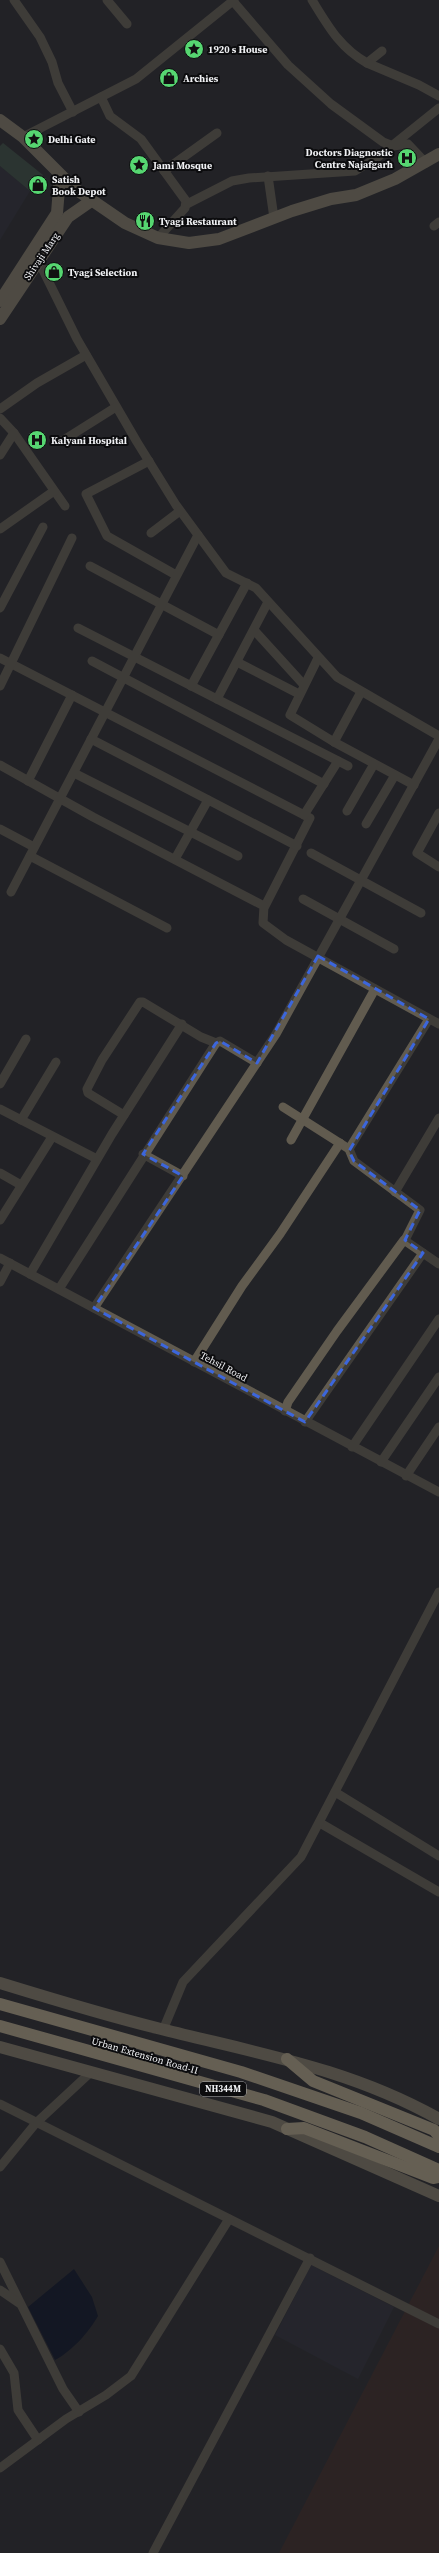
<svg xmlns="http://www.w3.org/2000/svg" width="439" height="2553" font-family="'Source Serif 4',serif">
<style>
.built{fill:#282933}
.industrial{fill:#382521}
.green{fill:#36493f}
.water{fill:#020a1f}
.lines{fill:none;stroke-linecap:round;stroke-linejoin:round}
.street{stroke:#615b4f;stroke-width:9}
.secondary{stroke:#837b67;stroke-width:12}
.highway{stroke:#b7a98a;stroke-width:12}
.marked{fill:none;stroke:#3c66dc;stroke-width:3;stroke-dasharray:8 5;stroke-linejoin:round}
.labels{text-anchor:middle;stroke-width:4;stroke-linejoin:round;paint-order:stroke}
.shield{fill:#0c0c0e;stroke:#abacae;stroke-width:1}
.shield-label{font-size:9px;font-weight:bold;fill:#eff0f3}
.poi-label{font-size:10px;font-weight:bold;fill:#eff0f3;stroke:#0c0c0e;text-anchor:start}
.street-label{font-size:10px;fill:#eff0f3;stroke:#0c0c0e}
</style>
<rect width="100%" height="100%" fill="#222327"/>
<!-- built -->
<g class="built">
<polygon points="0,166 30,191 0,240"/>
<polygon points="311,2265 394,2307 358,2379 275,2335"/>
</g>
<!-- industrial -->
<polygon class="industrial" points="439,2246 439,2553 279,2553"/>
<!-- green -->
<polygon class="green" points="3,143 43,175 30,191 0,166 0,146"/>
<!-- water -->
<path class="water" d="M 74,2269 L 92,2297 L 98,2316 C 89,2332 72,2351 55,2360 L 28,2307 Z"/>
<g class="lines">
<!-- street -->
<g class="street">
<polyline points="14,0 40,37 52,62 58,83 73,112"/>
<polyline points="107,0 127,24"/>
<polyline points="232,0 288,65 331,104 383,142 393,146 408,144 426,163"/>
<path d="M 312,0 C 328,26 340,48 367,63 L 382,51"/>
<polyline points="367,63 419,85 439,96"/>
<polyline points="101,97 110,116 141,139 186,201 185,208 158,238"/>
<polyline points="23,137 136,79 234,0"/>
<polyline points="164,171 217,133"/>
<polyline points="268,176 274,218"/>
<polyline points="187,204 232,181 249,178 355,171 378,157 439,108"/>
<polyline points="434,226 439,222"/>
<polyline points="35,257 38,260 77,339 137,442 176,505 226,573 256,588 337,677 439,736"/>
<polyline points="0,409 37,383 86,355"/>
<polyline points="0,418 14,433 65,506"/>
<polyline points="62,441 116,407"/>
<polyline points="0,455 14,433"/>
<polyline points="149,461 86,494 107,536 176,575"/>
<polyline points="0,529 54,491"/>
<polyline points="151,533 180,511"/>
<polyline points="90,566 219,635"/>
<polyline points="0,608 43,527"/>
<polyline points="78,628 348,766"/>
<polyline points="254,630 304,685"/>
<polyline points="0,658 310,818 265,906"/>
<polyline points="318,658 290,715 334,742 414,785"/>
<polyline points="92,661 324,784"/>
<polyline points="237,662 299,694"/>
<polyline points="0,686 72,538"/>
<polyline points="191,686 247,583"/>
<polyline points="217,699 268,602"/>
<polyline points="91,739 297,846"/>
<polyline points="334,742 361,692"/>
<polyline points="0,765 93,817 264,906 263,923 286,940 439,1024"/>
<polyline points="74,773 238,856"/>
<polyline points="28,781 72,695"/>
<polyline points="347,811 374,764"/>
<polyline points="439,813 417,853 439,867"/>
<polyline points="304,815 338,761"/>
<polyline points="366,824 395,775"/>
<polyline points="0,829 34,847"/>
<polyline points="311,853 421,913"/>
<polyline points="30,856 167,928"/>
<polyline points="175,859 208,800"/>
<polyline points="11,892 198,535"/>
<polyline points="303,899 394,949"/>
<polyline points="0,1084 26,1039"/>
<polyline points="283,1107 349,1149 354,1161 420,1210 405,1240"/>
<polyline points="0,1109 97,1159"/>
<polyline points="124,1115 88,1093 87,1089 102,1060 140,1002 143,1002 201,1037 216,1043"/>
<polyline points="21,1120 56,1062"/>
<polyline points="291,1140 375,989"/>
<polyline points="349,1149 429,1019"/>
<polyline points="143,1154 183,1176"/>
<polyline points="0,1173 21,1185"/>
<polyline points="395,1192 439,1118"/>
<polyline points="0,1220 52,1137"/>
<polyline points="0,1258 439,1492"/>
<polyline points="30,1274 112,1134 182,1024"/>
<polyline points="0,1282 10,1263"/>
<polyline points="59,1289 216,1043 220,1041 257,1063"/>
<polyline points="94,1308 276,1034 439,739"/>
<polyline points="194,1362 242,1286 280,1234 340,1143"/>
<polyline points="285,1411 288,1402 337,1331 404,1240 439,1264"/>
<polyline points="305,1422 423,1253"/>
<polyline points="352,1447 439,1319"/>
<polyline points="381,1462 439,1377"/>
<polyline points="406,1476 439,1427"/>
<polyline points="335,1792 439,1856"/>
<polyline points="320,1823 439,1892"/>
<polyline points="163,2030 183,1982 301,1857 439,1592"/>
<polyline points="0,2104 439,2324"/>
<polyline points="0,2167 36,2123 91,2072"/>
<polyline points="0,2262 63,2389 79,2412"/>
<polyline points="0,2290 19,2303"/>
<polyline points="0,2349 14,2373 18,2410 38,2440"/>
<polyline points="0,2468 66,2419 106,2395 131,2376 229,2219"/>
<polyline points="153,2553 310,2258"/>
</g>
<!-- secondary -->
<g class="secondary">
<polyline points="0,120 23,137 74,188 125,223 158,238 189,243 219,239 292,211 331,199 356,195 395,179 439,154"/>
<polyline points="0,301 57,213 60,176"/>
<polyline points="0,319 68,217 91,201"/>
<path d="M 0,1983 C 52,1999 104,2015 157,2028 C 255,2053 349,2068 439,2119"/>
<polyline points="0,2047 272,2122 439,2196"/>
</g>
<!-- highway -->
<g class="highway">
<polyline points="0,2004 241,2072 361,2113 439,2147"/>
<polyline points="0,2026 264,2100 365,2137 439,2170"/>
<polyline points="287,2059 313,2081 434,2130 439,2136"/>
<polyline points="287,2129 304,2128 433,2178 439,2177"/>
</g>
</g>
<!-- marked area -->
<path d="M0 0H439V2553H0ZM 318,956 L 429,1019 L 349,1151 L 354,1161 L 420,1210 L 405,1240 L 423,1253 L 305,1422 L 94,1308 L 183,1176 L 143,1154 L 216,1043 L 220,1041 L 257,1063 Z" fill="#222327" fill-opacity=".55" fill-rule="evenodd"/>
<path class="marked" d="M 318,956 L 429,1019 L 349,1151 L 354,1161 L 420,1210 L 405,1240 L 423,1253 L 305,1422 L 94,1308 L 183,1176 L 143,1154 L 216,1043 L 220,1041 L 257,1063 Z"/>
<!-- icons -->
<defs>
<g id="sight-disc" transform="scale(1)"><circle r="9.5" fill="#56d671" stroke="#0c0c0e"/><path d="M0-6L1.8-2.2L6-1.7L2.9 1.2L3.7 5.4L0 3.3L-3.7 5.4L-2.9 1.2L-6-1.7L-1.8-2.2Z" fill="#111"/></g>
<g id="shop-disc" transform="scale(1)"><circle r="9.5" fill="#56d671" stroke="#0c0c0e"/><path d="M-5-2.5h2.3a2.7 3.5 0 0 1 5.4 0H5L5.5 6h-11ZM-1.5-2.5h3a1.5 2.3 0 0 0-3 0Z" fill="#111"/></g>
<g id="hospital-disc" transform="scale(1)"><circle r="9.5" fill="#56d671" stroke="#0c0c0e"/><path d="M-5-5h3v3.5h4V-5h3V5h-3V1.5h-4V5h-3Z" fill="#111"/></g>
<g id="restaurant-disc" transform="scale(1)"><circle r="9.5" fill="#56d671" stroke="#0c0c0e"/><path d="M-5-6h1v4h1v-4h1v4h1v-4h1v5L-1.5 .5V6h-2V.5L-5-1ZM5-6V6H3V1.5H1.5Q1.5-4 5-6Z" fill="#111"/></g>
</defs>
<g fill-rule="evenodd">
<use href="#sight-disc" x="194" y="49"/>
<use href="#shop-disc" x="169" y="78"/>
<use href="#sight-disc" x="34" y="139"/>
<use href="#hospital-disc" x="407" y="158"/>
<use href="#sight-disc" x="139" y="165"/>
<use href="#shop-disc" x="38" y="185"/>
<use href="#restaurant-disc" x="145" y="221"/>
<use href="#shop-disc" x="54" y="272"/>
<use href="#hospital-disc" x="37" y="440"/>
</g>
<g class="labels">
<!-- shield labels -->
<rect class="shield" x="200" y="2082" width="46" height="14" rx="3"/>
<g class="shield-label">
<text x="223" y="2092">NH344M</text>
</g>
<!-- poi labels -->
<g class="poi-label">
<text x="208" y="53">1920 s House</text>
<text x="183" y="82">Archies</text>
<text x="48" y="143">Delhi Gate</text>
<text x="393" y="156" text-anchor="end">Doctors Diagnostic<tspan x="393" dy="12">Centre Najafgarh</tspan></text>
<text x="153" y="169">Jami Mosque</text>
<text x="52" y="183">Satish<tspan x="52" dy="12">Book Depot</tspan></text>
<text x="159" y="225">Tyagi Restaurant</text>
<text x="68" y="276">Tyagi Selection</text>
<text x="51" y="444">Kalyani Hospital</text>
</g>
<!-- street labels -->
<g class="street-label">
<text transform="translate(41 256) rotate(-56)" y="4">Shivaji Marg</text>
<text transform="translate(224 1366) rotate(28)" y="4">Tehsil Road</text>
<text transform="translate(145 2055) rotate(16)" y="4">Urban Extension Road-II</text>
</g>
</g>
</svg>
